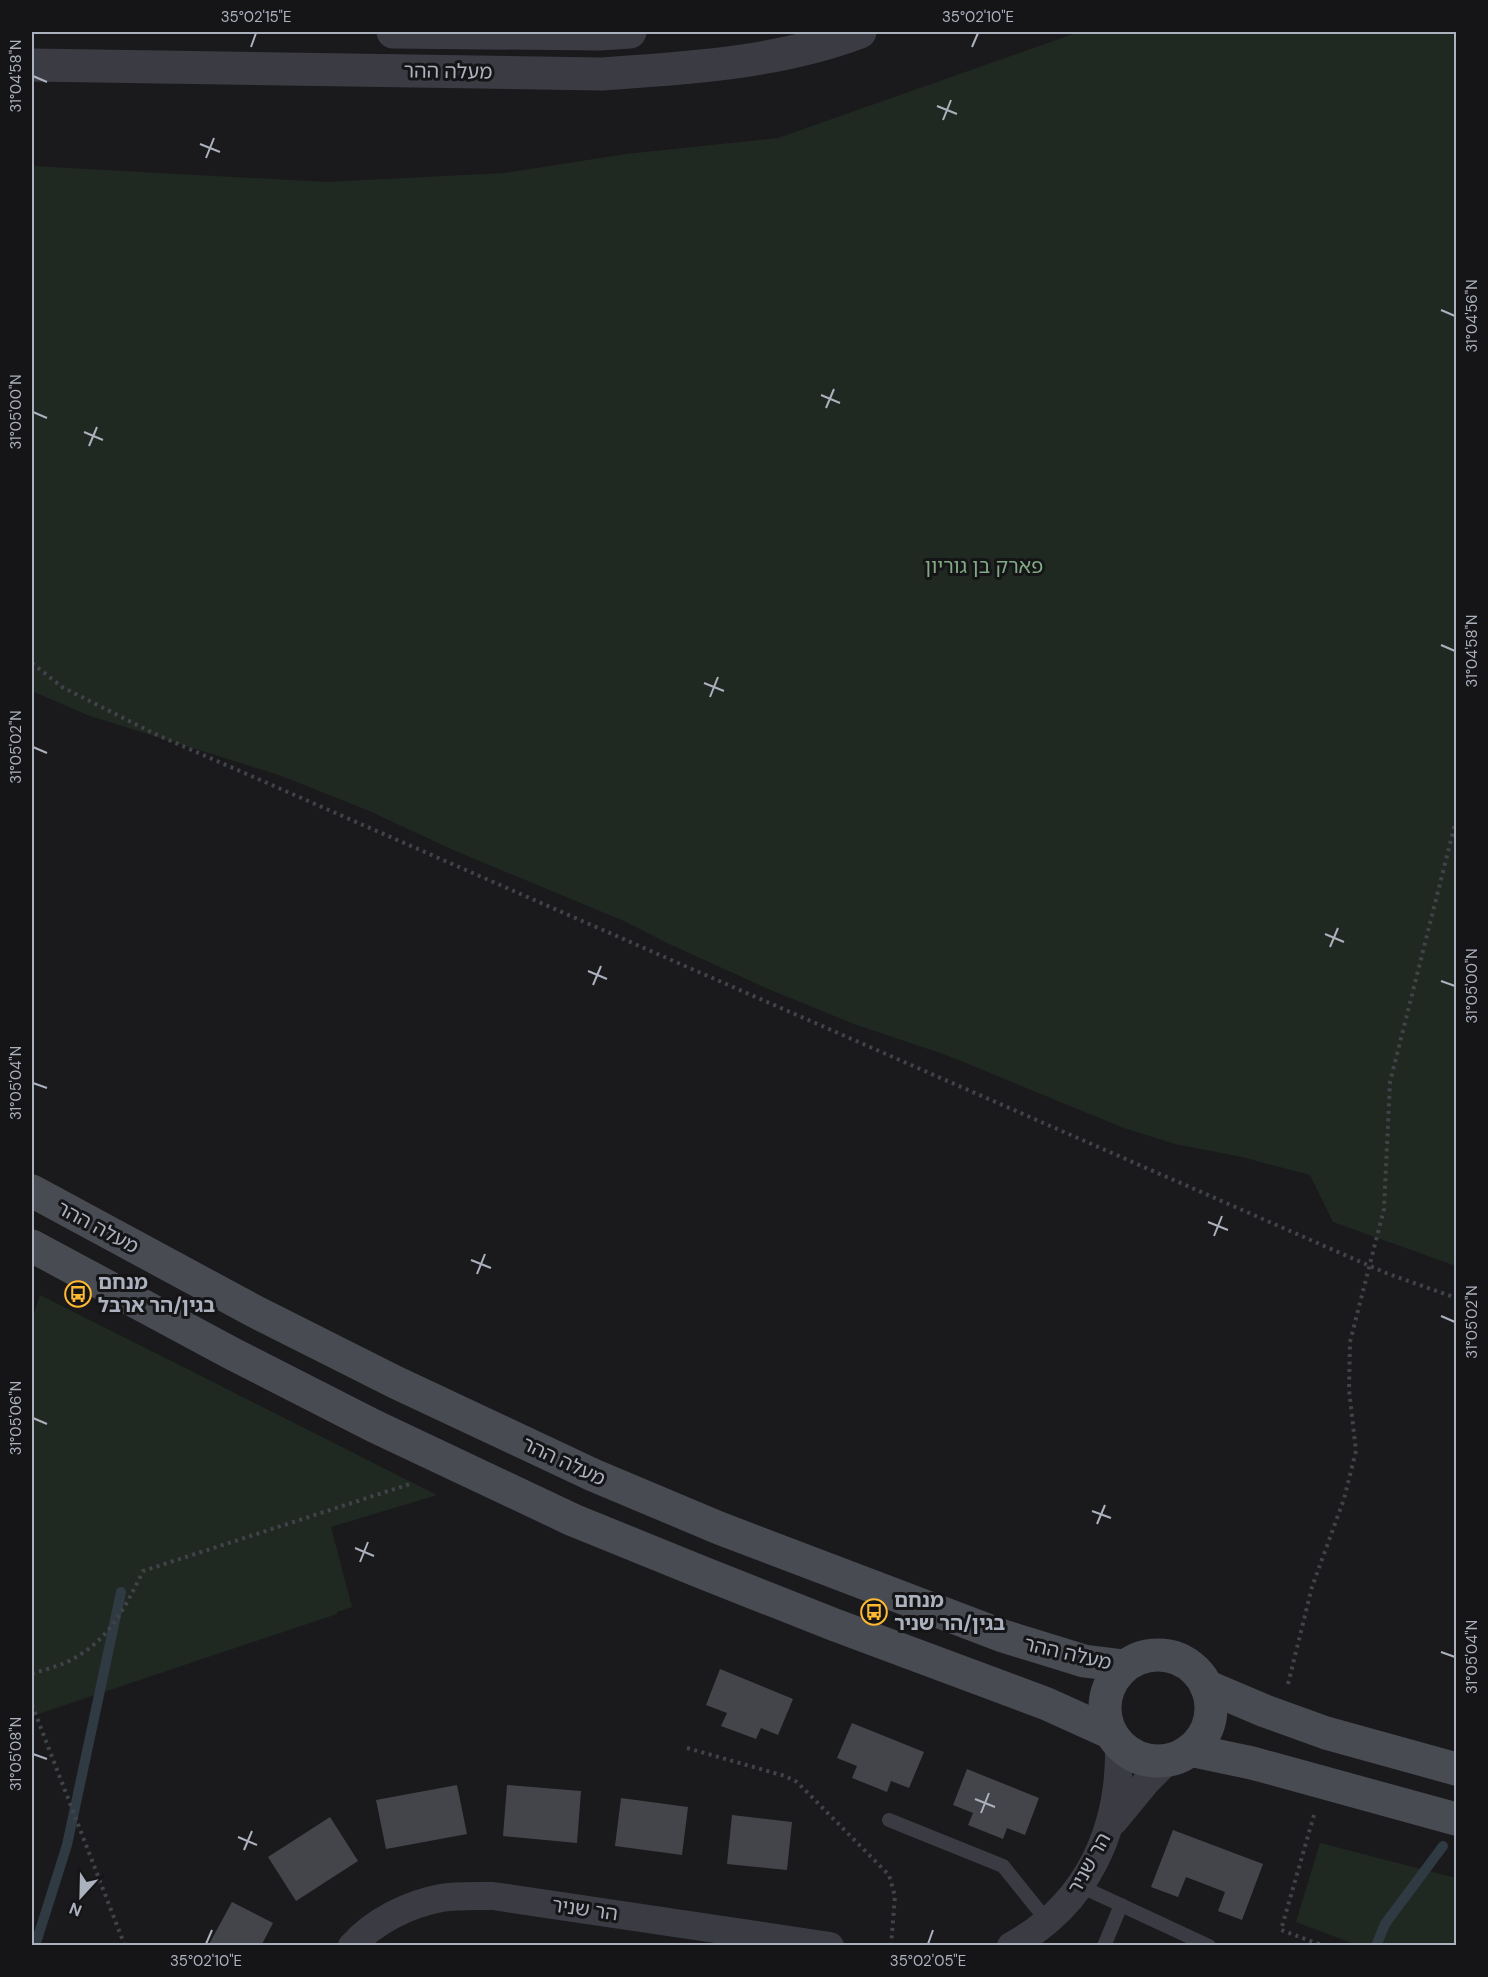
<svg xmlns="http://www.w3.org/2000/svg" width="1488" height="1977" font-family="'DM Sans','Noto Sans Hebrew',sans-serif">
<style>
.green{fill:#202921}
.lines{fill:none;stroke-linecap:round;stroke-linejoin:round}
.stream{stroke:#2f3a43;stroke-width:10}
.building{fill:#44454a}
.path{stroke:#41434a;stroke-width:4;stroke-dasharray:3 4.5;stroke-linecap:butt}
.service{stroke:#3b3c43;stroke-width:14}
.minor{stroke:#3b3c43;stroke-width:28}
.tertiary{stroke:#3b3c43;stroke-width:33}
.secondary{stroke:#494b53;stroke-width:33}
.ticks{fill:none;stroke:#acb1be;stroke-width:2}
.labels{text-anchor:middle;stroke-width:6;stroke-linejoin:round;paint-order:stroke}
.street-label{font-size:20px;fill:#acb1be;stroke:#151518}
.park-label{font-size:20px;fill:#82aa84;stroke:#151518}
.poi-label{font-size:20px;font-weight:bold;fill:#acb1be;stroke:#151518;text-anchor:start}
.neatline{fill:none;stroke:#acb1be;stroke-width:2}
.ticks-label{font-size:15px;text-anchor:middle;fill:#acb1be}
</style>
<rect width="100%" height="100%" fill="#1a1a1d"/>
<!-- green -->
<g class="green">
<polygon points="1079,32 1456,32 1456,1266 1333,1222 1310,1175 1242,1157 1175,1144 1121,1127 946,1055 854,1024 766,988 667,943 624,921 453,850 367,810 279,775 87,715 32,691 32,166 326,182 504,173 626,154 778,138"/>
<polygon points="40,1295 437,1495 331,1527 352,1607 337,1612 337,1614 32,1716 32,1319"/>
<polygon points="1320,1843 1456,1878 1456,1945 1357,1945 1296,1922"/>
</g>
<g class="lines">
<!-- stream -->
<g class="stream">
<polyline points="35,1946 67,1845 121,1592"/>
<polyline points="1376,1946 1385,1924 1443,1846"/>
</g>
</g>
<!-- building -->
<g class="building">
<polygon points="720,1669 793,1699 778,1735 761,1728 756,1739 721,1726 727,1713 706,1705"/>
<polygon points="852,1723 924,1752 909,1788 891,1781 887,1792 852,1778 857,1766 837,1758"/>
<polygon points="967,1769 1039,1798 1025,1835 1007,1828 1003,1839 968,1825 973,1813 953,1805"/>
<polygon points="457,1785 467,1834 386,1849 376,1800"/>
<polygon points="507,1785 581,1791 577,1843 503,1836"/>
<polygon points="621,1798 688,1807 682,1855 615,1846"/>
<polygon points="732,1815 792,1822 787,1870 727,1864"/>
<polygon points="330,1817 358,1861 296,1901 268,1857"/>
<polygon points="1173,1830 1263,1864 1242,1920 1218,1911 1225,1892 1186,1877 1178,1897 1151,1887"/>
<polygon points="232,1902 273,1923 261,1946 208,1946"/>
</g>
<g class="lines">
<!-- path -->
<g class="path">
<polyline points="32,663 62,687 153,733 1386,1273 1456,1298"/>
<path d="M 32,1674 C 43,1670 56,1667 67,1662 C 108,1642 124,1610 143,1571 L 413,1483"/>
<polyline points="1288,1684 1312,1587 1344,1499 1356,1451 1349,1390 1350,1342 1384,1209 1390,1082 1456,820"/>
<polyline points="32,1705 125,1946"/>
<polyline points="687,1748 785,1776 797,1782 889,1875 895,1896 891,1946"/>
<polyline points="1314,1815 1281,1930 1324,1946"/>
</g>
<!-- service -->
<g class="service">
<polyline points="889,1820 1003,1866 1048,1922"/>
<polyline points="1080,1886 1209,1946"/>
<polyline points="1104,1946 1121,1905"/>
</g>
<!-- minor -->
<g class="minor">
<polyline points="1114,1821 1147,1781 1168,1760"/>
<path d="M 352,1946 C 374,1921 409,1904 441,1898 C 458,1895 476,1896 493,1896 L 830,1946"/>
<path d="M 1011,1946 C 1088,1904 1121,1829 1119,1744"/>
</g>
<!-- tertiary -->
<g class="tertiary">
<polyline points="393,32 599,34 630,32"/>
<path d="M 32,65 L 601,74 C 688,68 778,63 860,32"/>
</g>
<!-- secondary -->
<g class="secondary">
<polyline points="32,1191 254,1311 395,1382 593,1475 719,1528 1003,1636 1084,1661 1124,1666"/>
<polyline points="32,1246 231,1353 374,1426 573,1520 701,1572 835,1625 1047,1704 1111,1733"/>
<circle cx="1158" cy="1708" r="53"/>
<polyline points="1206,1686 1265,1711 1326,1733 1456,1769"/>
<polyline points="1190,1750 1252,1763 1456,1819"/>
</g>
</g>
<!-- ticks -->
<path class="ticks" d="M 251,47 L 256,33M 972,47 L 978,33M 33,76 L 47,82M 937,106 L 957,114M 943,120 L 951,100M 200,144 L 220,152M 206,158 L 214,138M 1441,310 L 1455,316M 821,395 L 840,403M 826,408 L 834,389M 33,412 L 47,418M 84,432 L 103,440M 89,446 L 97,427M 1441,645 L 1455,651M 704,683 L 724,691M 710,697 L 718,677M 33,747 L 47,753M 1325,934 L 1344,942M 1330,947 L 1338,928M 588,971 L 607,979M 1441,981 L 1455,986M 593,985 L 601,966M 33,1083 L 47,1088M 1208,1222 L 1228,1230M 1214,1236 L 1222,1216M 471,1260 L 491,1268M 477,1274 L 485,1254M 1441,1316 L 1455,1322M 33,1418 L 47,1424M 1092,1511 L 1111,1518M 1097,1524 L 1105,1505M 355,1548 L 374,1556M 360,1562 L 368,1542M 1441,1652 L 1455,1657M 33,1754 L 47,1759M 975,1799 L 995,1807M 981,1813 L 989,1793M 238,1837 L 257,1845M 244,1850 L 252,1831M 206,1944 L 212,1930M 928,1944 L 933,1930"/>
<!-- icons -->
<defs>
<g id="bus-ring" transform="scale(1.35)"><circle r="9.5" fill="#151518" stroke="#ffba31" stroke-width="1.5"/><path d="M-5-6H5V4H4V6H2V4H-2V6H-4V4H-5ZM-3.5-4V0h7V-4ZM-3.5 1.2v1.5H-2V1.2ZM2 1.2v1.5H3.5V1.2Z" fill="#ffba31"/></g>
</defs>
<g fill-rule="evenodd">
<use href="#bus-ring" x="78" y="1294"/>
<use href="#bus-ring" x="874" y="1612"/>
</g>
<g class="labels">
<!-- street labels -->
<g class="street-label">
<text transform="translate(448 71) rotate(1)" y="7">מעלה ההר</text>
<text transform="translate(98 1227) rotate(28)" y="7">מעלה ההר</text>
<text transform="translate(564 1461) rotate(25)" y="7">מעלה ההר</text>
<text transform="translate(1068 1653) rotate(13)" y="7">מעלה ההר</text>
<text transform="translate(1089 1863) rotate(-61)" y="7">הר שניר</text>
<text transform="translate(585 1909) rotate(8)" y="7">הר שניר</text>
</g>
<!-- park labels -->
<g class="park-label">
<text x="984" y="573">פארק בן גוריון</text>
</g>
<!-- poi labels -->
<g class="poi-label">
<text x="98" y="1289">מנחם<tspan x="98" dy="23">בגין/הר ארבל</tspan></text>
<text x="894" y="1607">מנחם<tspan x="894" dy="23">בגין/הר שניר</tspan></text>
</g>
</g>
<!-- border -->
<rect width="1488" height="1977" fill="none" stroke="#151518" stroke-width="66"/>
<!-- north arrow -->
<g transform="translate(81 1896) rotate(202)" stroke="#151518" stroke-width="4.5" paint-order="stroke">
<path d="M0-4.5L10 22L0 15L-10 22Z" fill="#acb1be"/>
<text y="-9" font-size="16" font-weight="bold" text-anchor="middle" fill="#acb1be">N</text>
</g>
<rect x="33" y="33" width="1422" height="1911" class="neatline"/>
<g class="ticks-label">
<text x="256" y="22">35°02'15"E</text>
<text x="978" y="22">35°02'10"E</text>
<text transform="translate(16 76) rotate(-90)" y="5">31°04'58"N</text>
<text transform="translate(1472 316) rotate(-90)" y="5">31°04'56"N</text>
<text transform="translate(16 412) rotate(-90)" y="5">31°05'00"N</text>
<text transform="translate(1472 651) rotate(-90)" y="5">31°04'58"N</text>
<text transform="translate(16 747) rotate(-90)" y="5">31°05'02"N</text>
<text transform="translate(1472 986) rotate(-90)" y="5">31°05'00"N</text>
<text transform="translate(16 1083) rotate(-90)" y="5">31°05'04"N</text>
<text transform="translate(1472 1322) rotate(-90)" y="5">31°05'02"N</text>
<text transform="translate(16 1418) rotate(-90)" y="5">31°05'06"N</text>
<text transform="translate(1472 1657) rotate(-90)" y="5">31°05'04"N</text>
<text transform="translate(16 1754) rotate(-90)" y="5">31°05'08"N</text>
<text x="206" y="1966">35°02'10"E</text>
<text x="928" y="1966">35°02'05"E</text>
</g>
</svg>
